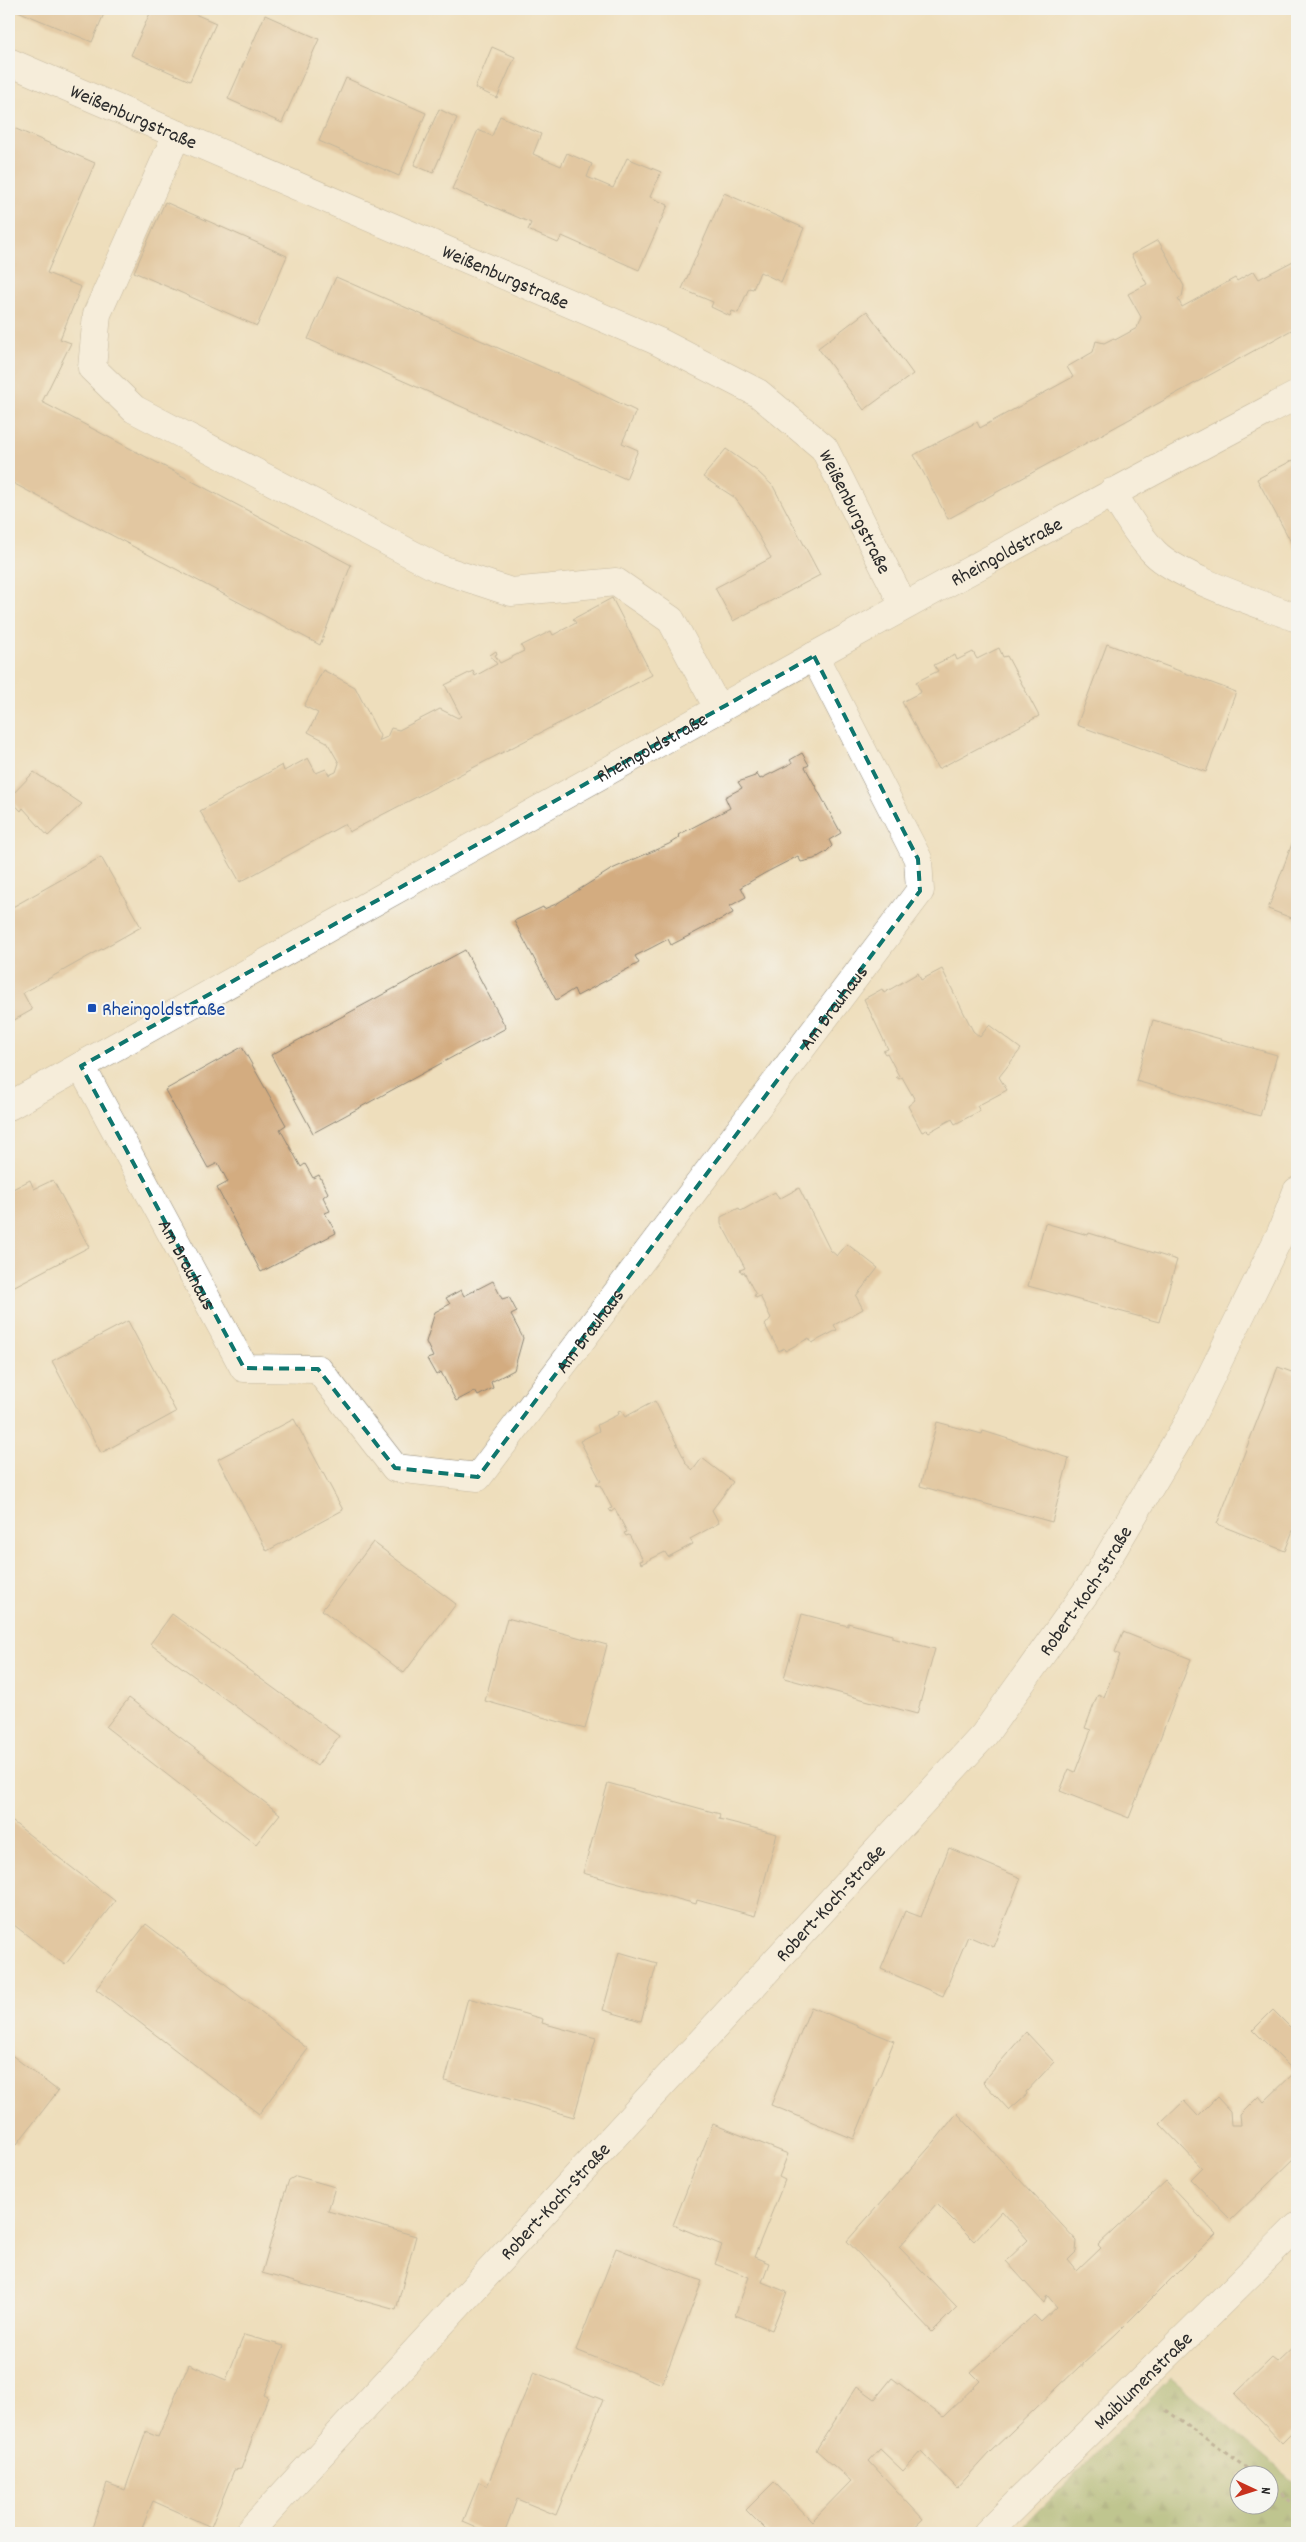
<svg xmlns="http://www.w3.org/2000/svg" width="1306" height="2542" font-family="Dekko,sans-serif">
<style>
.forest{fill:url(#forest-firs);stroke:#586842;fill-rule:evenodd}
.building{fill:#d3ac80}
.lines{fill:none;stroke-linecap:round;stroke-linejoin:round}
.lane-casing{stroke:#8c8474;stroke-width:29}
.street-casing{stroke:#8c8474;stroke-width:29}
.secondary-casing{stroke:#8c8474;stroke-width:29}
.path{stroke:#8c8474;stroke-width:3;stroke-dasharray:4 4;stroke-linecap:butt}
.lane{stroke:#fff;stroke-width:28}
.street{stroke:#fff;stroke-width:28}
.secondary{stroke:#fff;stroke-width:28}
.marked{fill:none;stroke:#0f766e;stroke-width:4;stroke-dasharray:10 6;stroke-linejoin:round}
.transit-dot{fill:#1a4fb4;stroke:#f6f6f2;stroke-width:2}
.labels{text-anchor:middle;stroke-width:4;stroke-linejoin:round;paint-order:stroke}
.street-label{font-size:20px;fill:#2b2b2b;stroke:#f6f6f2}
.transit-label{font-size:20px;fill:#164399;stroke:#f6f6f2;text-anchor:start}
</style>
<defs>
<pattern id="forest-firs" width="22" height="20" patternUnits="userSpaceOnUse" patternTransform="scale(1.25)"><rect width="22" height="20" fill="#86a65a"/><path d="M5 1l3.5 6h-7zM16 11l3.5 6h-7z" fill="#6e874b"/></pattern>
</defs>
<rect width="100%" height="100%" fill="#f6f6f2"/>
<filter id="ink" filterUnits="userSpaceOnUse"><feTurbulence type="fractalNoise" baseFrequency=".02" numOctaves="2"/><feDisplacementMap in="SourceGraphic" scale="10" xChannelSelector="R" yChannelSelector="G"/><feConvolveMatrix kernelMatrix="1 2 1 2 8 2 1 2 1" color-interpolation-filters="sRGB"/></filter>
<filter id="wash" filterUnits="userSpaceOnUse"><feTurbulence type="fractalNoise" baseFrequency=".0096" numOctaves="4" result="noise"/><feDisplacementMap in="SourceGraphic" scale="20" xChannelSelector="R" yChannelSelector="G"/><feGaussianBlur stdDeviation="1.12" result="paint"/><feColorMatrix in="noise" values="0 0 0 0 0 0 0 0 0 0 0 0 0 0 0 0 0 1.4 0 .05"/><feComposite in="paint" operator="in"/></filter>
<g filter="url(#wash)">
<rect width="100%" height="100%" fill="#eedebc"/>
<!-- forest -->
<path class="forest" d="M 1171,2378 L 1297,2484 L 1297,2533 L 1019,2531 ZM 1238,2474 L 1268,2474 L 1268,2504 L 1238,2504 Z"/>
<g id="blocks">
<!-- building -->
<g class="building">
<polygon points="13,9 106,9 92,42"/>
<polygon points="152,9 183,9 216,23 190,81 131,55"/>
<polygon points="265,15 319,39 282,123 228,99"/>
<polygon points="492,47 515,57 497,98 475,88"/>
<polygon points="346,78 426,113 399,176 319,141"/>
<polygon points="439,109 457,118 433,173 414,165"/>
<polygon points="500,116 541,134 533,154 561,166 567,153 592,164 587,177 613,188 627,158 661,172 650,197 668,205 639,270 562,236 558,243 528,230 531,223 452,189 478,130 492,136"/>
<polygon points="9,126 95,163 47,273 81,287 60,339 71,343 42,402 351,565 320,645 9,481"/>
<polygon points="724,193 804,228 781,282 760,272 753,289 749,288 738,313 732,311 730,316 711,307 713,302 682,289"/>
<polygon points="165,202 287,256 257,326 134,272"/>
<polygon points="1158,240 1184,286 1182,297 1178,299 1182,307 1235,278 1237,281 1254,271 1259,279 1297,259 1297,327 948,519 914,455 977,422 980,428 1073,377 1067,367 1093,352 1096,341 1104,343 1114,338 1115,340 1137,328 1141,317 1128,294 1147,284 1131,255"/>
<polygon points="336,277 576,382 636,411 622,443 638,450 626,479 308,339"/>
<polygon points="867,311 913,374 864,410 818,348"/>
<polygon points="726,449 757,471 773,486 820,575 733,621 715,588 771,558 745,511 734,497 703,477"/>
<polygon points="1293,460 1297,469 1297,553 1257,479"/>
<polygon points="612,598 652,675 349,832 345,824 240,882 200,811 282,765 284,771 308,758 316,773 326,769 329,775 336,772 339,763 327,742 308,732 318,713 304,706 323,670 355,687 380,736 378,741 387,737 391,728 399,730 440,709 458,718 461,716 445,685 473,671 475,676 497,664 490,655 496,651 497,654 495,655 500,663 524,651 521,646 551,631 553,635 576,623 573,619"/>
<polygon points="1107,644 1236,692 1206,772 1077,725"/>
<polygon points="999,648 1003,657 1007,656 1039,716 938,769 902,702 921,692 916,682 938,671 934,665 955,655 957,660 973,652 977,659"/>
<polygon points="802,753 809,765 805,767 841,833 829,840 832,846 826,852 814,859 801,862 798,856 765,873 741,887 746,897 730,906 733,913 671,945 668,939 651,948 635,956 639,963 577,996 574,989 556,1000 514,921 543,907 544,909 556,904 612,869 669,844 680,837 678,835 730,808 725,797 742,788 738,782 755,776 756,773 760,779 792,763 790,760"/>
<polygon points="34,772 82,804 48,836 23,808 21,811 9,798"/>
<polygon points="1297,830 1297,920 1268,909"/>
<polygon points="101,857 141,927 23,993 32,1010 9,1023 9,909"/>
<polygon points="465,950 506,1028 313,1133 271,1055"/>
<polygon points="942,969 973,1031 980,1037 989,1025 1021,1049 999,1077 1007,1090 977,1106 980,1111 955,1124 952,1119 929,1132 927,1130 922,1132 908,1106 915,1100 902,1077 899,1079 896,1077 899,1076 887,1053 885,1054 883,1051 888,1049 864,999 882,989 884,993 918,973 921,980"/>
<polygon points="1153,1020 1277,1055 1260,1116 1136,1081"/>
<polygon points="242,1047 286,1125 280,1129 301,1167 305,1164 313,1178 319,1175 328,1193 323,1197 330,1211 325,1213 336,1233 261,1272 217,1188 228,1182 218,1163 208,1168 165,1090"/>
<polygon points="30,1180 34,1189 53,1180 89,1247 9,1289 9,1191"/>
<polygon points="799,1188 830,1250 837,1256 847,1244 878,1268 856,1296 863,1309 834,1325 837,1330 812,1343 809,1338 785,1351 784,1348 779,1351 765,1325 771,1318 760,1296 756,1298 754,1295 756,1295 744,1272 742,1273 740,1270 745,1268 721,1223 721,1217 739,1208 741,1211 775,1192 779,1199"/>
<polygon points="1045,1223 1088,1235 1089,1233 1177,1260 1159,1322 1028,1286"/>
<polygon points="493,1281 502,1299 509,1297 517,1312 511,1315 523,1338 514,1370 491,1382 493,1388 478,1396 475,1391 456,1401 441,1372 436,1375 427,1359 433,1357 426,1342 435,1312 450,1304 446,1298 461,1290 464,1296"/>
<polygon points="128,1321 176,1412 101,1453 52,1361"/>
<polygon points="1278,1367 1297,1374 1297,1520 1285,1551 1217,1524"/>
<polygon points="655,1401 686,1462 685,1463 693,1470 702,1458 733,1482 712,1510 719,1523 690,1539 693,1544 668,1557 665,1552 641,1564 640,1561 643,1560 629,1535 626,1536 624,1533 627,1532 615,1509 611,1512 609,1509 612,1508 600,1485 598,1486 596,1484 601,1481 580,1441 599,1431 597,1425 619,1414 618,1411 621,1410 625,1417"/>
<polygon points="294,1419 343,1510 267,1551 218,1459"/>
<polygon points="937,1422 982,1434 983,1431 1069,1458 1052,1522 920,1486"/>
<polygon points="373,1542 456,1604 404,1673 322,1610"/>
<polygon points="172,1614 339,1736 317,1766 150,1644"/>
<polygon points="802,1614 848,1626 848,1623 869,1629 892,1635 892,1638 935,1649 917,1714 784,1678"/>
<polygon points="507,1618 607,1645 585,1729 485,1701"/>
<polygon points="1123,1632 1191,1659 1129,1818 1060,1791 1069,1769 1075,1772 1091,1730 1085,1728 1098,1694 1104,1697 1120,1655 1115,1652"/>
<polygon points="129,1698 280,1814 256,1844 106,1727"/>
<polygon points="608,1783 720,1814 719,1819 777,1834 755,1916 697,1900 696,1904 583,1873"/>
<polygon points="9,1819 115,1901 65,1965 9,1921"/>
<polygon points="949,1848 1021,1878 993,1947 968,1936 943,1996 881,1969 905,1911 921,1917"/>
<polygon points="146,1924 308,2049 259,2114 96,1989"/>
<polygon points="619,1952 657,1963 641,2021 603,2010"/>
<polygon points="468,1998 543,2019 542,2023 596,2038 574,2117 445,2081"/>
<polygon points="811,2007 894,2041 854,2139 771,2105"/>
<polygon points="1273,2010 1297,2034 1297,2156 1231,2220 1191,2179 1202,2168 1160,2124 1184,2101 1198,2116 1217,2097 1230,2111 1231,2125 1241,2125 1240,2115 1259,2096 1264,2102 1295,2072 1253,2030"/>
<polygon points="1026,2032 1054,2062 1026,2092 1027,2094 1009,2110 983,2082"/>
<polygon points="9,2053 58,2091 17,2144 9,2138"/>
<polygon points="957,2113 1077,2241 1076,2252 1068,2260 1077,2271 1101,2248 1098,2245 1166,2181 1216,2234 1116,2334 1083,2364 1083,2366 1080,2366 989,2453 957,2488 921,2451 903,2471 880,2449 869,2461 923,2519 908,2533 769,2533 746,2510 774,2482 812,2521 851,2481 816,2450 857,2386 875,2399 892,2378 943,2417 980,2381 971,2372 1034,2315 1041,2322 1057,2307 1047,2295 1044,2303 1006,2261 1028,2240 1002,2211 974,2241 937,2204 899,2247 957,2307 932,2332 847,2241 935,2141"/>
<polygon points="713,2124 788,2154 779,2177 785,2180 754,2257 769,2263 762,2282 787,2292 772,2330 735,2315 749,2277 715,2264 722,2245 673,2225"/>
<polygon points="296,2176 335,2187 328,2211 416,2236 396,2310 262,2273 283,2198 289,2180"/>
<polygon points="616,2248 702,2281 662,2384 576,2350"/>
<polygon points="244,2335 284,2346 264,2395 268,2397 241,2469 234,2470 211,2527 153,2501 140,2533 91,2531 107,2483 125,2490 146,2432 158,2437 189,2364 226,2380"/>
<polygon points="1297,2343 1297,2428 1282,2443 1235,2394 1272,2358 1277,2362"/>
<polygon points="534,2372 603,2400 556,2515 517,2499 504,2533 489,2533 463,2522 479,2482 487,2486"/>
</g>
</g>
</g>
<g filter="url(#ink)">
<use href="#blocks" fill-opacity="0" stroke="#8c8474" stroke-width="1"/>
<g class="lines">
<!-- lane casing -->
<g class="lane-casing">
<polyline id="lane" points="177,134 97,314 92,368 134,409 438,568 511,592 616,582 671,620 719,710"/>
</g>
<!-- street casing -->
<g class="street-casing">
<g id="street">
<path id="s1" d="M 9,62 L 657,341 L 758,393 L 824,448 L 904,606"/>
<path d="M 1112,492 C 1125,513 1137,534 1154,552 C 1179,578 1261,604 1297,618"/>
<path id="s2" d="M 81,1066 L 244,1368 L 318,1369 L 395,1468 L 478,1477 L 920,891 L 918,859 L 814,656"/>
<path id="s3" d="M 248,2533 L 984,1735 L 1096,1578 L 1189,1421 L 1281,1233 L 1297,1191"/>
<path id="s4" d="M 987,2533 L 1297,2227"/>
</g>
</g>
<!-- secondary casing -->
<g class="secondary-casing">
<g id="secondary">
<path id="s5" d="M 9,1106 C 438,868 863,623 1297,395"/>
</g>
</g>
<!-- path -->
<g class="path">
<polyline points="1166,2410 1255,2474"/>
<polyline points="1268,2484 1297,2505"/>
</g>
<!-- lane -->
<use href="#lane" class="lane"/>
<!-- street -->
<use href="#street" class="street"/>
<!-- secondary -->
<use href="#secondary" class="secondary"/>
</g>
</g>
<!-- marked area -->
<path d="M0 0H1306V2542H0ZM 814,656 L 918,859 L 920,891 L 478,1477 L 395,1468 L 318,1369 L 244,1368 L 81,1066 Z" fill="#eedebc" fill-opacity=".55" fill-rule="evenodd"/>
<path class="marked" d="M 814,656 L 918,859 L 920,891 L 478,1477 L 395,1468 L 318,1369 L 244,1368 L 81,1066 Z"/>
<!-- markers -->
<rect class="transit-dot" x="87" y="1003" width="10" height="10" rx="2.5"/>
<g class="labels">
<!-- street labels -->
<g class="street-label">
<text dy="7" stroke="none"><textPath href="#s1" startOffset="136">Weißenburgstraße</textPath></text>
<text dy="7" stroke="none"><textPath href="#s1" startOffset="541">Weißenburgstraße</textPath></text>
<text dy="7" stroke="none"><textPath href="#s1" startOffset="976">Weißenburgstraße</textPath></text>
<text dy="7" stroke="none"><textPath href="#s5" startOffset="1141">Rheingoldstraße</textPath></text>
<text dy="7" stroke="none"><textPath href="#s5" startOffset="736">Rheingoldstraße</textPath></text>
<text dy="7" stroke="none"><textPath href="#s2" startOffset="1215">Am Brauhaus</textPath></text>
<text dy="7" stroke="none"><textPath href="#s2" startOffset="225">Am Brauhaus</textPath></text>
<text dy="7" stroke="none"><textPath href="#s2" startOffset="810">Am Brauhaus</textPath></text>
<text dy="7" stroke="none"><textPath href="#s3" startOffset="1262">Robert-Koch-Straße</textPath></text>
<text dy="7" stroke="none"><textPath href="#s3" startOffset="858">Robert-Koch-Straße</textPath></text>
<text dy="7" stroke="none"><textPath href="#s3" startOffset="452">Robert-Koch-Straße</textPath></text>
<text dy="7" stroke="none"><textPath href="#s4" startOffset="218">Maiblumenstraße</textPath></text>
</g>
<!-- transit labels -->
<g class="transit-label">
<text x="102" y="1015">Rheingoldstraße</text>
</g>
</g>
<!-- margin -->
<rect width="1306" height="2542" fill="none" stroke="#f6f6f2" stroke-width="30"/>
<!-- north arrow -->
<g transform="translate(1254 2490) rotate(94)"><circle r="24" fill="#f6f6f2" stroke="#a5a5a2"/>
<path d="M0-4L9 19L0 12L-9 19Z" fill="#c8321e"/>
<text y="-8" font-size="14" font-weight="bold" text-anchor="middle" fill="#2b2b2b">N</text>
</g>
</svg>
